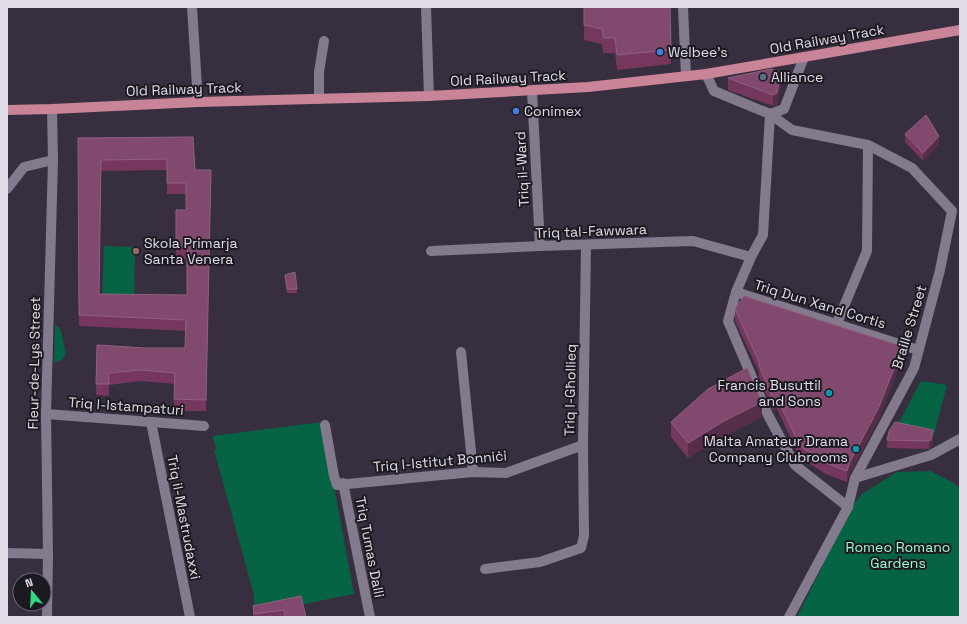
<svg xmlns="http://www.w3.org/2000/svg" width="967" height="624" font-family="'Space Grotesk',sans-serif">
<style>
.green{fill:#066344}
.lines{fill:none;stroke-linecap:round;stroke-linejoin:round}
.minor{stroke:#837a8e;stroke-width:10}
.major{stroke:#c98597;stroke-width:10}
.wall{fill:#75375e;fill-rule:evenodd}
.shaded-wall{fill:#572d4c}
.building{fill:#81496d;stroke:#906080;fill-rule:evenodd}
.shop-dot{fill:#3f7fe0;stroke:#1d1921;stroke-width:1.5}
.service-dot{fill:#5c6f8a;stroke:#1d1921;stroke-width:1.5}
.education-dot{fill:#8d6e63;stroke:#1d1921;stroke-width:1.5}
.culture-dot{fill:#0f9aa8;stroke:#1d1921;stroke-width:1.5}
.labels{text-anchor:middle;stroke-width:4;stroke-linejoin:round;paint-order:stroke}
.street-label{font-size:14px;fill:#e0dbe6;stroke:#1d1921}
.poi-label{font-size:14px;fill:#e0dbe6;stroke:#1d1921;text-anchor:start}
.park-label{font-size:14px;fill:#9cfbce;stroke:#1d1921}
</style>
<rect width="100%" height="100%" fill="#372f40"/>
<!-- green -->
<g class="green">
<polygon points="104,246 135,247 134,306 102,305"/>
<polygon points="55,325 60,328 66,353 62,360 54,363"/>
<polygon points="921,381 947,385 933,438 895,430"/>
<polygon points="322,422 354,594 254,614 254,595 214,450 217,450 212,436"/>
<polygon points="930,471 952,482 960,488 960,617 797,617 853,505 862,494 897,472"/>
</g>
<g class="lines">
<!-- minor -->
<g class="minor">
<polyline points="192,7 198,102"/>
<polyline points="426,7 429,96"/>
<polyline points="683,7 686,76"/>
<polyline points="706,74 714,91 770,114 792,130 868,145 912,168 952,211 940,270 914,368 855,478 848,507 789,617"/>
<polyline points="532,91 540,246"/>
<polyline points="319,99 319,72 324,41"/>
<polyline points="770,114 763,235 751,257 736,292 728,321 768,415 795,465 848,507"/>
<polyline points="770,114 784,109 804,57"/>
<polyline points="7,189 24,167 53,160"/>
<polyline points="431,251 540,246 693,241 751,257"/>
<polyline points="736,292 918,350"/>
<polyline points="837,323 867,251 868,145"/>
<polyline points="461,352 473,472"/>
<polyline points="46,414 204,426"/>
<polyline points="151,422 190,617"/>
<polyline points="325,425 334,476 337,485 473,472 506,473 583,445"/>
<polyline points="855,478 931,455 960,439"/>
<polyline points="343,483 370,617"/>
<polyline points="7,553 48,554"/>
<polyline points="485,569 540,562 581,548 584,536 583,445 586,245"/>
<polyline points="47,617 48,554 46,414 53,160 52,109"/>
</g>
<!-- major -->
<polyline class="major" points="7,110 52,109 198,102 429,96 588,87 706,74 960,30"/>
</g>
<!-- wall -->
<g class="wall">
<polygon points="584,7 670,7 671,64 617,70 615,53 603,53 602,44 584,40"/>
<polygon points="728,78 781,84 777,105 773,106 728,90"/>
<polygon points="905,134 939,144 923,161 905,142"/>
<path d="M 193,137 L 195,170 L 211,170 L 206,411 L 174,411 L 175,384 L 141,381 L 109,385 L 109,396 L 96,395 L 97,345 L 145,348 L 185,348 L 186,331 L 79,326 L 78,138 ZM 167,170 L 167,194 L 186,194 L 186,210 L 176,210 L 176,258 L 187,259 L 187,295 L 99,294 L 101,171 Z"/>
<polygon points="285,275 297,289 297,293 287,293 285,279"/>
<polygon points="735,309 901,363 878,420 849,475 847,482 826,474 800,458 777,409 773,411 759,377 759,372 735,321"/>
<polygon points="762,417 724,436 688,458 671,437 671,422"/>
<polygon points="933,438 931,448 929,449 887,448 887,440"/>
<polygon points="301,596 306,617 253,617 253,606"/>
</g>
<!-- shaded-wall -->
<g class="shaded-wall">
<polygon points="781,72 781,84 777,105 773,106 773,95"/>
<polygon points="939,136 939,144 923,161 923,153"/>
<polygon points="901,351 901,363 878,420 849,475 847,482 847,471 849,464"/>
<polygon points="777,398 777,409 773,411 773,400"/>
<polygon points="762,402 762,417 724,436 688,458 688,443 724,421"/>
<polygon points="933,430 933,438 931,448 929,449 929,441"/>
</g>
<!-- building -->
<g class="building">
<polygon points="584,7 670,7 671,50 617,55 615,38 603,38 602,29 584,25"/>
<polygon points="771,69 781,72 777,93 773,95 728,78"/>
<polygon points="926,115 939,136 923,153 905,134"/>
<path d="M 193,137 L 195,170 L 211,170 L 206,400 L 174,399 L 175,373 L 141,370 L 108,373 L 109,384 L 96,384 L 97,345 L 145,348 L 185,348 L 186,320 L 79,315 L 78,138 ZM 167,159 L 167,183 L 186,183 L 186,210 L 176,210 L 176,247 L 187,247 L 187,295 L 99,294 L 101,160 Z"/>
<polygon points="295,272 297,289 287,289 285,275"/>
<polygon points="744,296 898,345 901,351 878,409 849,464 847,471 826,463 800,446 777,398 773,400 759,365 760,364 735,309"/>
<polygon points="747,368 762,402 724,421 688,443 671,422 708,389"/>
<polygon points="895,422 933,430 931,440 929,441 887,440 889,431"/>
<polygon points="301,596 306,617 285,617 284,610 254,614 253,606"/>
</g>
<!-- markers -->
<g class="shop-dot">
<circle cx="660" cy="52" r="4"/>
<circle cx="516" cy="111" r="4"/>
</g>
<circle class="service-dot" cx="763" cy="77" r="4"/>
<circle class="education-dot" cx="136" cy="251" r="4"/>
<g class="culture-dot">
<circle cx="829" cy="393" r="4"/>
<circle cx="856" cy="449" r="4"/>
</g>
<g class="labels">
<!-- street labels -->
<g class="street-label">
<text transform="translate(827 39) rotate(-10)" y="5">Old Railway Track</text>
<text transform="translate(508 78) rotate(-3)" y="5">Old Railway Track</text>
<text transform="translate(184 89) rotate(-2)" y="5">Old Railway Track</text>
<text transform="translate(522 169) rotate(-93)" y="5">Triq il-Ward</text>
<text transform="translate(591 231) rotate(-2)" y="5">Triq tal-Fawwara</text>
<text transform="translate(820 304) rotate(17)" y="5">Triq Dun Xand Cortis</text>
<text transform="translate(909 327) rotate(-73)" y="5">Braille Street</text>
<text transform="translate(34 363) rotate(-89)" y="5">Fleur-de-Lys Street</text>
<text transform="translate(570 390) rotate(-89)" y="5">Triq l-Għollieq</text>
<text transform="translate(126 406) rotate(4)" y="5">Triq l-Istampaturi</text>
<text transform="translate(440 461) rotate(-5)" y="5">Triq l-Istitut Bonniċi</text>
<text transform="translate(184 517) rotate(79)" y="5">Triq il-Mastrudaxxi</text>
<text transform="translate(370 547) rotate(79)" y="5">Triq Tumas Dalli</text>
</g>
<!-- poi labels -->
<g class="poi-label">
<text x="668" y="57">Welbee's</text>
<text x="771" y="82">Alliance</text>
<text x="524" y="116">Conimex</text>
<text x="144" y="248">Skola Primarja<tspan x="144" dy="16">Santa Venera</tspan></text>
<text x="821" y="390" text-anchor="end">Francis Busuttil<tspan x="821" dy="16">and Sons</tspan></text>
<text x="848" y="446" text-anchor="end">Malta Amateur Drama<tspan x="848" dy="16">Company Clubrooms</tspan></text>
</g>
<!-- park labels -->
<g class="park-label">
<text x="898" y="552">Romeo Romano<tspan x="898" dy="16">Gardens</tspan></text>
</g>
</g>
<!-- border -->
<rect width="967" height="624" fill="none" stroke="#e0dbe6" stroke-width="16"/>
<!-- north arrow -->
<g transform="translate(32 592) rotate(342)"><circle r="19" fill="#1d1921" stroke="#6b6770"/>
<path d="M0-3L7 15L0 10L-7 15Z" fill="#31d882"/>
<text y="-6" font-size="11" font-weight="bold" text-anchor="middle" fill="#e0dbe6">N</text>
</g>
</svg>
